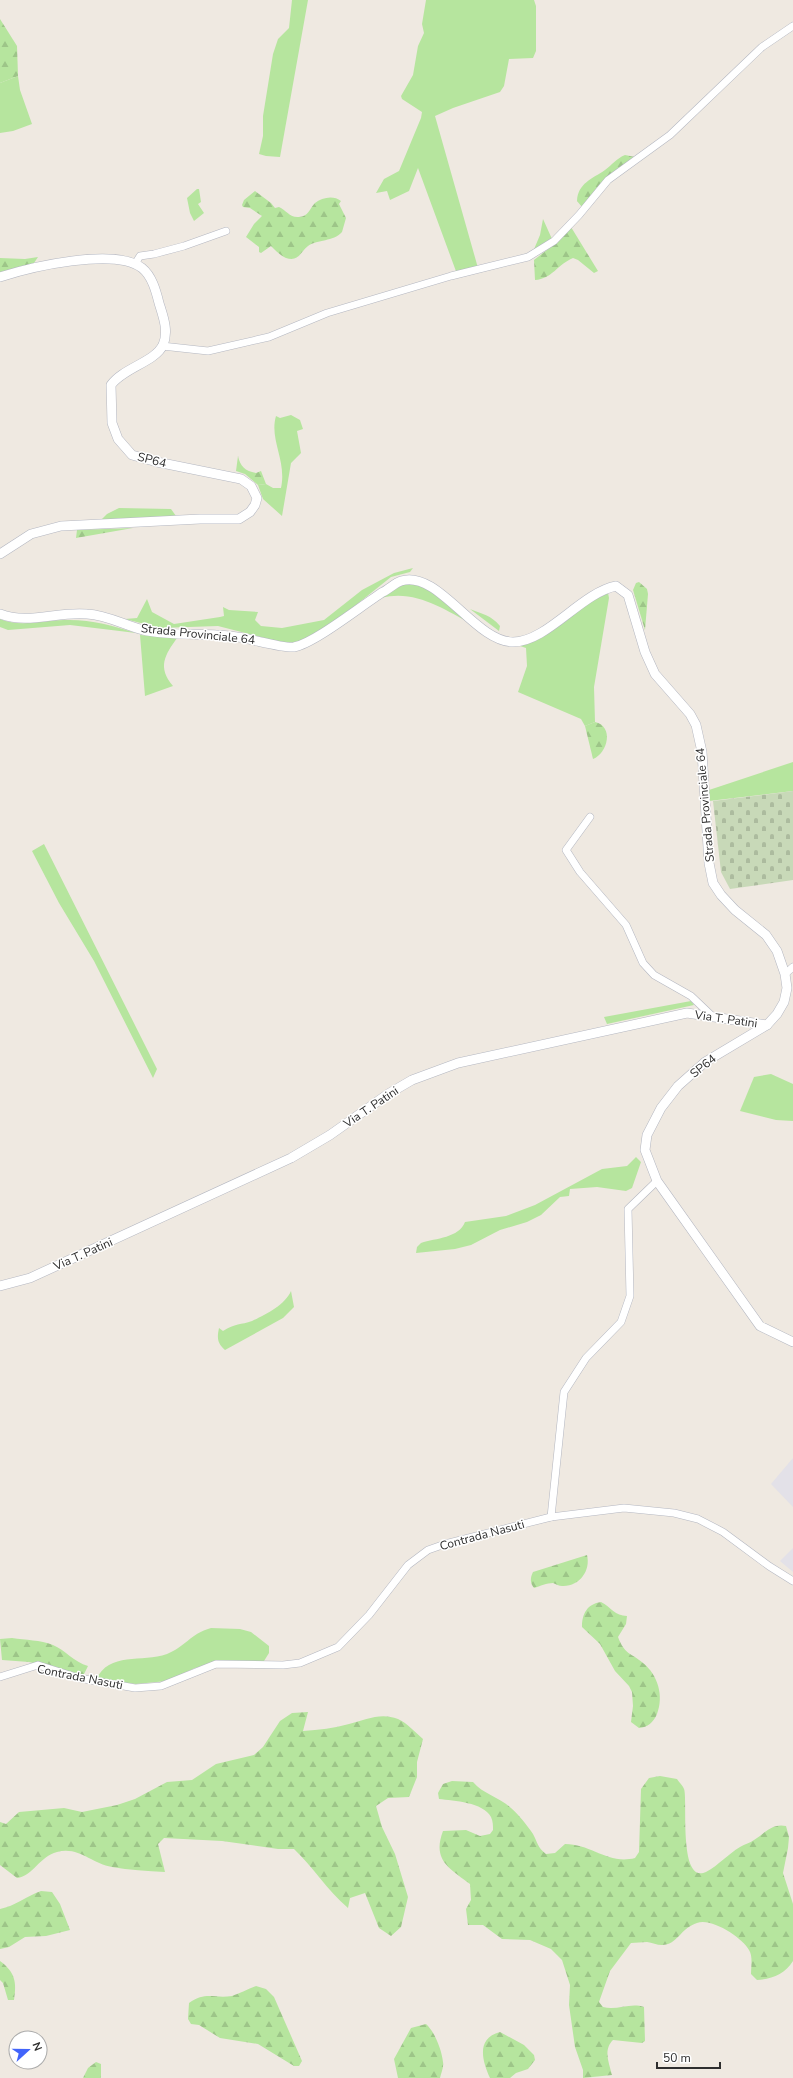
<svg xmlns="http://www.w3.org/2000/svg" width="793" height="2078" font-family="'Nunito Sans',sans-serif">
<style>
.industrial{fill:#e3e1e8}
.grass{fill:#b6e59e}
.forest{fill:url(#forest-firs)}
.cemetery{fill:url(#cemetery-stones)}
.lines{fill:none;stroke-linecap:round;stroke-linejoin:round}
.minor-casing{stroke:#b4b7c1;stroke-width:8}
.tertiary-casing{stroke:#b4b7c1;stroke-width:10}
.minor{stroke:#fff;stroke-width:7}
.tertiary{stroke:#fff;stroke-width:9}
.labels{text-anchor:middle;stroke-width:3;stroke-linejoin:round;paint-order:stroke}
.street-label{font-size:12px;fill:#2e2e2e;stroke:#fff}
</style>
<defs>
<pattern id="forest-firs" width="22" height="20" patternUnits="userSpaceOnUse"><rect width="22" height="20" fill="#b6e59e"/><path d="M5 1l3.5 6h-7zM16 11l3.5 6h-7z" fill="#9dc588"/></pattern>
<pattern id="cemetery-stones" width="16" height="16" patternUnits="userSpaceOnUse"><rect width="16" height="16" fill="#c8d9b8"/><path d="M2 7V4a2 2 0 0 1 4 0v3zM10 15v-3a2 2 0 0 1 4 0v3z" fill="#acbb9e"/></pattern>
</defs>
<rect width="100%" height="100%" fill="#efe9e1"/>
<!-- industrial -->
<g class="industrial">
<polygon points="793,1458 793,1507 771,1484"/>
<polygon points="793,1548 793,1572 780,1561"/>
</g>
<!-- grass -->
<g class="grass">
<polygon points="292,0 308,0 280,157 266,156 259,154 263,136 263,116 273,54 278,39 289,28"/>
<polygon points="426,0 534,0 536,6 536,51 533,58 509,59 504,86 500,92 453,108 435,116 478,268 457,274 418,168 409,191 390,200 387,191 376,193 384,179 399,171 421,118 422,112 402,99 401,96 413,75 418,46 424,33 422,24"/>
<polygon points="18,76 20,90 32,124 13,131 0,133 0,83"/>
<polygon points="197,189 199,189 201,202 198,204 204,213 194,221 190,213 187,198"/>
<polygon points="543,219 552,239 532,254 540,235"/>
<path d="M 291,415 L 300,420 L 303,429 L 297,431 L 301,453 L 291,463 L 282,516 L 263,499 L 258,485 L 266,484 L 273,488 L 281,488 C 287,460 269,440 276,416 L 280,418 Z"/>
<polygon points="119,508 171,509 176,516 100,521 107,514"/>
<polygon points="413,568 410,572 391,577 331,625 314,636 294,643 280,642 218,626 160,628 125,619 137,618 147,599 152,612 174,624 220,617 224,616 223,607 229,610 258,612 255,620 261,626 282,628 324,620 362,590 394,573"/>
<path d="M 404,584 L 418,584 L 429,590 L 472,624 C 443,609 415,589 381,598 Z"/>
<path d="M 608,593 L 609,598 L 594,687 L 595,722 L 585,726 L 581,719 L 518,692 L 527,666 L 526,648 L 520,646 C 530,643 540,639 548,633 C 567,621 585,598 608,593 Z"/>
<path d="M 470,609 C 482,614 491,615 500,626 L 499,631 Z"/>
<path d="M 0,619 C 21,628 42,620 64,620 C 89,619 112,625 136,633 L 70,625 L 8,630 L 0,627 Z"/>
<path d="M 140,635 L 177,638 C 165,655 157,667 173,686 L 145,696 Z"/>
<polygon points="793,762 793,791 709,801 709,790"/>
<polygon points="44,844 157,1069 153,1078 94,961 59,903 32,851"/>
<polygon points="691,1001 694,1005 607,1024 604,1017"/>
<polygon points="771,1074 793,1084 793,1121 776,1120 740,1111 754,1077"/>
<path d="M 636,1157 L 641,1162 L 632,1188 L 626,1191 L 597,1187 L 570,1189 L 569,1196 L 560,1197 L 541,1215 L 527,1222 L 500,1230 L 471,1245 L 455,1249 L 416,1253 L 417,1247 L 421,1243 C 436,1238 459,1238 465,1222 L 506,1216 L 535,1205 L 602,1169 L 627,1166 Z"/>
<path d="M 291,1291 L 294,1307 L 283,1318 L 225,1350 C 217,1343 217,1338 219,1328 L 223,1331 C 235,1323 241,1325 252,1321 C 265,1315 285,1305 291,1291 Z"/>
<path d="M 211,1628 L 240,1629 L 251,1632 L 269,1646 L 269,1653 L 264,1661 L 223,1661 L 195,1668 L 167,1681 L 136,1684 L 96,1680 C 109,1651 142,1663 167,1654 C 185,1647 190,1634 211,1628 Z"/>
</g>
<!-- forest -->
<g class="forest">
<polygon points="0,19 17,46 18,76 0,83"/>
<path d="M 625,155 L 635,157 L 582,207 L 577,201 C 578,183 592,179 605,170 C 612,165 617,158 625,155 Z"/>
<path d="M 255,191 L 271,203 L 275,208 L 279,207 C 286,210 290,218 299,217 C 308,217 310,208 315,203 C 322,197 334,195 341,201 L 339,204 L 346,218 L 342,232 C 333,242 318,239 308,246 C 300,252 299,262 286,258 C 281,256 275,250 271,246 L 261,253 L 259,252 L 259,247 L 246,237 L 254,224 L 262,216 L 250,208 L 243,207 L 242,205 L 244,200 Z"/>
<path d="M 571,227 L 598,271 L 594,273 L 578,260 L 573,258 C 558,264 552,279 535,280 L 534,260 L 552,246 Z"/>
<polygon points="38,257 34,263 0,273 0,258 25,259"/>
<path d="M 238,456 C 240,466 245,471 256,473 L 261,471 L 266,484 L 258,485 L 245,474 L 236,471 Z"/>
<polygon points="133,528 76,538 77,530"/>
<polygon points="639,582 647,589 648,594 645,630 633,590 636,583"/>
<path d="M 595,722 C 614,726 608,753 593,759 L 585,726 Z"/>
<path d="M 587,1555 C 591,1571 579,1587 562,1586 C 559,1586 556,1584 553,1583 C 547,1583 540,1586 534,1588 C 530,1583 530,1578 533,1572 Z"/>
<path d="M 601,1602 C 611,1607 615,1616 627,1616 L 626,1624 L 618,1637 C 625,1655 630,1652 643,1663 C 658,1675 664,1696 657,1714 C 653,1723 648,1727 639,1728 L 631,1722 L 633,1706 L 632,1692 L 629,1686 L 615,1671 L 600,1644 L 582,1627 C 582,1614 587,1604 601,1602 Z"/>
<path d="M 12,1638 C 26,1640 40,1640 53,1645 C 65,1650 74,1662 88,1666 L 83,1676 L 29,1662 L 2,1660 L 0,1639 Z"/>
<path d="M 308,1712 L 303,1731 C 319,1730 334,1728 349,1724 C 366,1720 380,1712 398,1719 C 407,1723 415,1732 423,1739 L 417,1762 L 417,1777 L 409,1797 L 388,1798 L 376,1806 L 382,1827 L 395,1854 L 408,1897 L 401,1927 L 391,1936 L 379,1928 L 365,1893 L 350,1898 L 348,1908 C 327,1890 313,1867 294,1849 L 278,1849 L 222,1841 L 164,1838 L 158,1844 L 165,1872 C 147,1871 129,1870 112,1867 C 92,1864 79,1846 57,1852 C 40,1856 33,1876 17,1878 L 0,1865 L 0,1822 L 6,1824 L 19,1812 L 64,1808 L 82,1812 L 117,1805 L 135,1799 L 167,1782 L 192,1780 L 216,1764 L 254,1755 L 263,1747 L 280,1721 L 292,1713 Z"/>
<path d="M 660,1776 L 677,1779 C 679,1782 683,1786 684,1789 C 688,1799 678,1885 706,1872 C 719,1865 728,1854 740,1847 C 745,1844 750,1843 754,1840 C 765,1833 772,1823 786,1826 L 789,1837 L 788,1848 L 783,1873 L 793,1904 L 793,1961 C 785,1974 772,1979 757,1980 L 751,1974 C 751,1967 753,1956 749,1950 C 743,1938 711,1917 697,1923 C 682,1928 679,1940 668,1944 C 660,1947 654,1943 647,1942 C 642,1942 636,1943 631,1943 L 610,1971 L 599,2002 L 603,2007 C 617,2011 630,2002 644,2007 L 645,2041 L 642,2043 L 613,2040 C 603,2050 609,2063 612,2075 L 583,2078 L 583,2070 L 575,2047 L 569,2005 L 570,1985 L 562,1960 L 551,1949 L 530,1940 L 502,1939 L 483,1925 L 468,1925 L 466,1909 L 471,1900 L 470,1884 C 449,1868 432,1860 443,1831 L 466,1830 L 480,1836 L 490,1834 L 493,1830 C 493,1826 493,1821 491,1817 C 483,1802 454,1801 439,1799 L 438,1793 L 443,1784 L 452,1781 L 473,1782 C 483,1794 499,1797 511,1808 C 519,1815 527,1825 533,1834 C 538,1843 537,1847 546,1854 L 555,1853 L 565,1844 C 592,1844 608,1865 635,1858 L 639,1852 L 641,1789 L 649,1778 Z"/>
<path d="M 41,1891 L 52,1892 L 60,1904 L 70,1930 L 46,1936 L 25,1937 L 9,1947 L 0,1949 L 0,1909 C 15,1906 27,1896 41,1891 Z"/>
<path d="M 0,1961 C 15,1972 17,1982 14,2000 L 8,2000 L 3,1983 L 0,1980 Z"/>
<path d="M 256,1986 L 266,1989 L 274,1997 L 302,2061 L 299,2066 L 294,2066 L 258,2044 L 220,2038 L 199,2025 L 191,2024 L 188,2019 L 189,2003 C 206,1991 214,1999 232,1996 C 238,1994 248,1989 256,1986 Z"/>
<path d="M 426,2024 C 435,2032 442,2051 443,2062 C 444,2067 441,2073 440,2078 L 398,2078 L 394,2059 L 411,2028 Z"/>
<path d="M 500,2032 L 524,2045 L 534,2055 L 535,2060 L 528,2069 L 516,2073 L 510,2078 L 490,2078 C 482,2061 476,2038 500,2032 Z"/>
<polygon points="96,2062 101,2064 101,2078 83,2078 88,2068"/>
</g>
<!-- cemetery -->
<polygon class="cemetery" points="793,791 793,880 730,889 721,872 713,801"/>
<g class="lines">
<!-- minor casing -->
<g class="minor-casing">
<g id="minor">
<polyline points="135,264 140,256 154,254 184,246 226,231"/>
<polyline points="162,346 208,351 269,337 327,313 451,276 528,257 554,241 579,215 608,180 670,135 762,47 793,26"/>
<polyline points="590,817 566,850 580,872 626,925 643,963 654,975 691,996 712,1016"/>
<polyline points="785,974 793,967"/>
<polyline points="551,1517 564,1392 586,1358 621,1322 630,1296 628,1209 657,1181"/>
<polyline points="0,1677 38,1665 79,1678 135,1688 161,1686 216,1664 283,1665 300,1663 338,1647 369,1615 408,1565 428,1550 445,1544 551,1517 624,1508 674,1513 698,1519 723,1532 769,1566 793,1581"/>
</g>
</g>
<!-- tertiary casing -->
<g class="tertiary-casing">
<g id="tertiary">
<path d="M 0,277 C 31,267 115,247 142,268 C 152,276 156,291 159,303 C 163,316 169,331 163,345 C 155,362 123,368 111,385 L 112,423 L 118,439 L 132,455 L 157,462 L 241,479 L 251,486 L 257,498 L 255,505 L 250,512 L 239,519 L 200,519 L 61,526 L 31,534 L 0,554"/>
<path d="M 0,614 C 28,625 58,611 87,614 C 107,615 124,625 143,630 C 173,637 206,632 237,637 C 248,638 286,649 294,647 C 315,643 362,605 383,592 C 389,589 395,583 401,581 C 438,569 475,642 513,642 C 547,642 581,593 616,586 L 628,595 L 645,652 L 655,674 L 690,714 L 696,725 L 702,752 L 709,863 L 713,883 L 721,895 L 735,910 L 766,935 L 777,951 L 785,974 L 787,988 L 784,1002 L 777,1014 L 767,1025 L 705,1062 L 678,1086 L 661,1108 L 647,1135 L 645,1150 L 657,1181 L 760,1326 L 793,1342"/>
<polyline points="0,1286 30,1278 291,1158 330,1135 388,1094 412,1080 458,1063 687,1013 767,1025"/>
</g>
</g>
<!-- minor -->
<use href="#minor" class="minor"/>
<!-- tertiary -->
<use href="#tertiary" class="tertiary"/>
</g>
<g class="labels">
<!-- street labels -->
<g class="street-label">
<text transform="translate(152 460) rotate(14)" y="4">SP64</text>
<text transform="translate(198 634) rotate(6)" y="4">Strada Provinciale 64</text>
<text transform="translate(705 805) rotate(-95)" y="4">Strada Provinciale 64</text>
<text transform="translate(726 1019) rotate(8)" y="4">Via T. Patini</text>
<text transform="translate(703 1066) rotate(-38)" y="4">SP64</text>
<text transform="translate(371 1107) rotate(-34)" y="4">Via T. Patini</text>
<text transform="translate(83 1254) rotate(-24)" y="4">Via T. Patini</text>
<text transform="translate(482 1535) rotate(-15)" y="4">Contrada Nasuti</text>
<text transform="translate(80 1677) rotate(11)" y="4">Contrada Nasuti</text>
</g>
</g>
<!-- north arrow -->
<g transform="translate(28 2050) rotate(69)"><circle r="19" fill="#ffffff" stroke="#ababab"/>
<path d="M0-3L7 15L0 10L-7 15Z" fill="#4264fb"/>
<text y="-6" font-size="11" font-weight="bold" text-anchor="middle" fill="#2e2e2e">N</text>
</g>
<!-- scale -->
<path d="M657 2062v6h63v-6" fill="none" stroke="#2e2e2e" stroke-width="2"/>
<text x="663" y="2062" font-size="12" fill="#2e2e2e" stroke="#ffffff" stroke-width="3" paint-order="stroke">50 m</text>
</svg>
